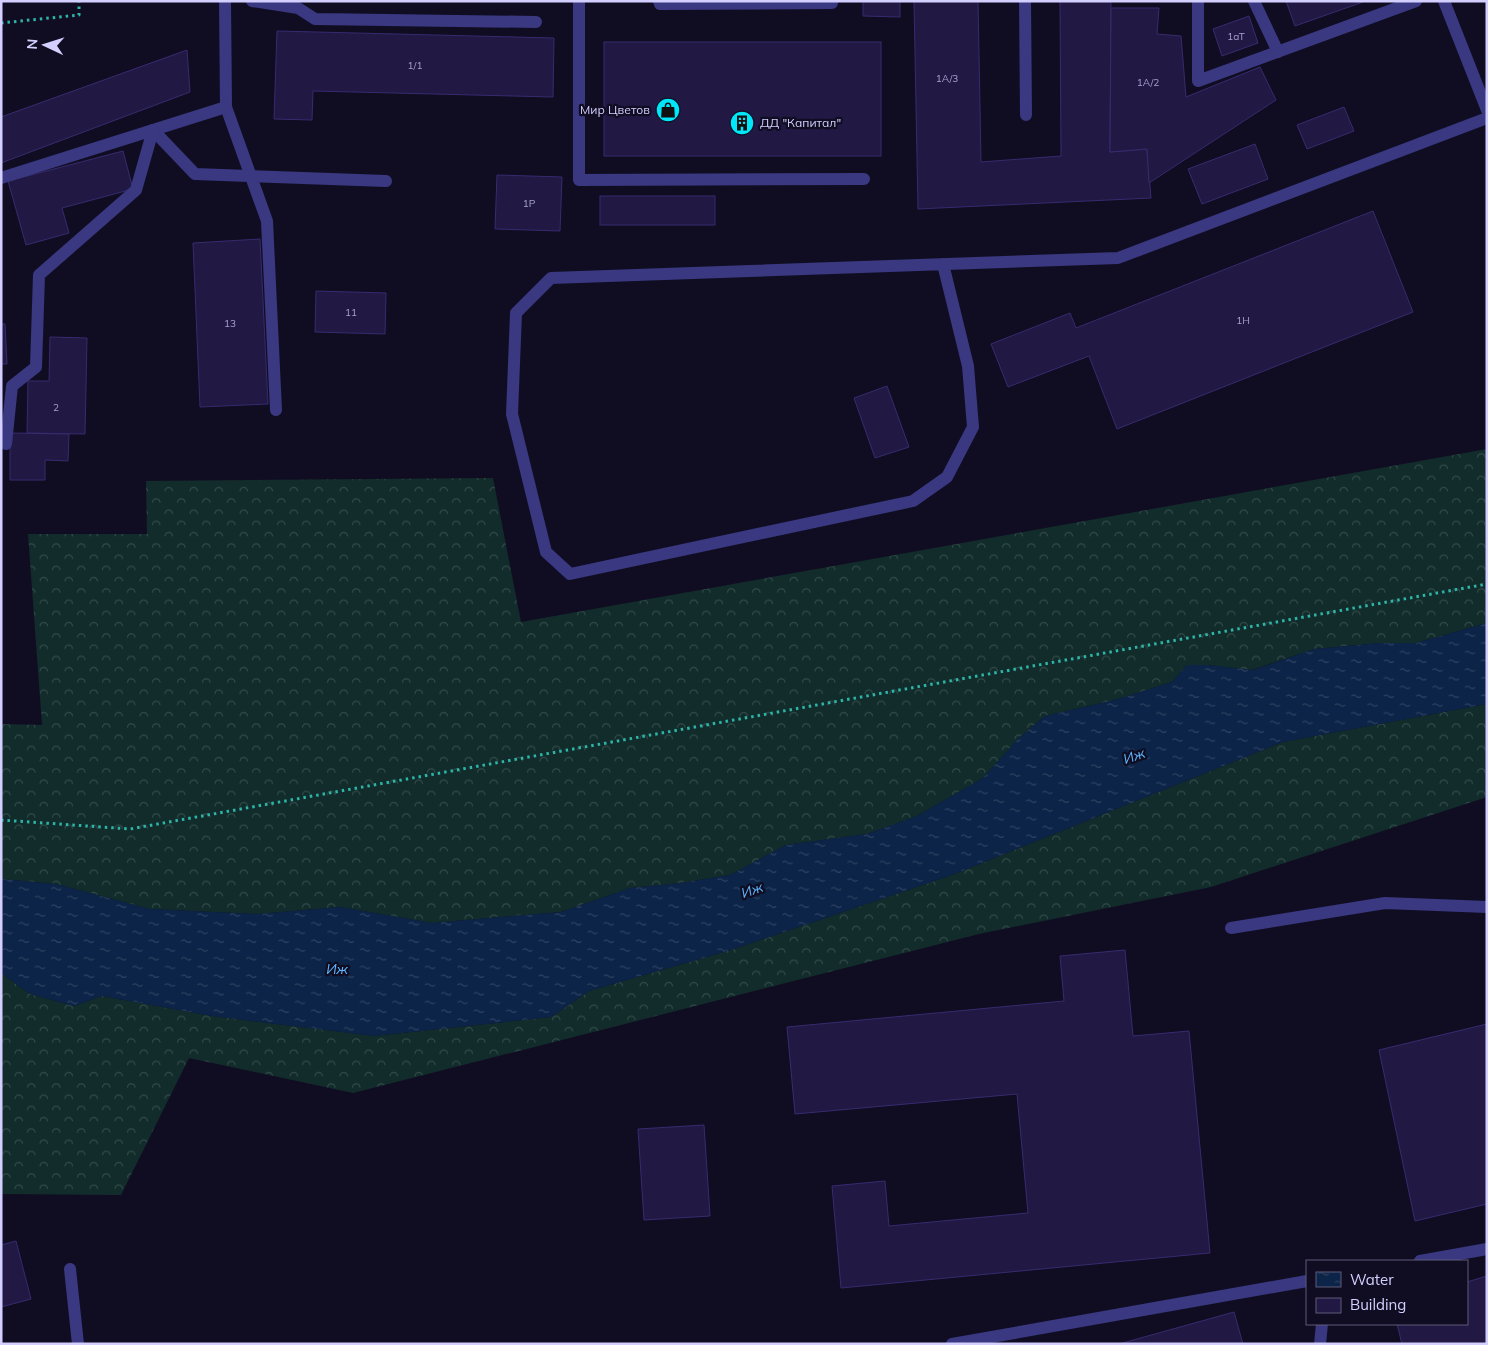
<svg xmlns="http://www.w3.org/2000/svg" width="1488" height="1345" font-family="Mulish,sans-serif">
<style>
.forest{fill:url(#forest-crowns)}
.water{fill:url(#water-ripples)}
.building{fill:#211943;stroke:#372b6f}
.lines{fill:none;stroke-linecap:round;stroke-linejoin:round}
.path{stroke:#2eb4a8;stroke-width:3;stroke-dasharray:2.5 4;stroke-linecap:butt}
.lane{stroke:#393881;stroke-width:12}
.labels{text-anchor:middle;stroke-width:4.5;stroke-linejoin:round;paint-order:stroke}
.number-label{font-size:10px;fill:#a6a2d0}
.poi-label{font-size:12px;fill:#d3cfff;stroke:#100d22;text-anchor:end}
.water-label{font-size:14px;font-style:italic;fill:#5db8ff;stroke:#100d22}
</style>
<defs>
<pattern id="forest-crowns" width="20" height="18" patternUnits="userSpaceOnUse" patternTransform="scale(1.25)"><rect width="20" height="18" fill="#112c2a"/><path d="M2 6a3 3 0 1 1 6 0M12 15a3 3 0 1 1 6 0" fill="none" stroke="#334a4a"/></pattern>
<pattern id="water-ripples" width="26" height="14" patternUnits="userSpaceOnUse" patternTransform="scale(1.25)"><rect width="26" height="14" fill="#0c2447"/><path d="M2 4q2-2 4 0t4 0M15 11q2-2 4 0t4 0" fill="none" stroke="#2e4363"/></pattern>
</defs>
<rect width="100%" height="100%" fill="#100d22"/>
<!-- forest -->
<g class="forest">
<polygon points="1487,449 1487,623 1416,643 1380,643 1314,649 1252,670 1208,665 1187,665 1172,682 1115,700 1045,716 1019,738 983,778 917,816 867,834 786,845 730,875 681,883 630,888 561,912 432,923 340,907 258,914 150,909 56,884 1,879 1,724 42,725 28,534 147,534 146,481 493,478 521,622"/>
<polygon points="1487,704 1487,797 1211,887 979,934 353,1093 189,1058 121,1195 1,1194 1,973 30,994 74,1006 102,996 212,1016 374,1036 551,1017 589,991 731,950 952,875 1283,742"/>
</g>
<!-- water -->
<polygon class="water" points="1487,623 1487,704 1283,742 952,875 731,950 589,991 551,1017 374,1036 212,1016 102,996 74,1006 30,994 1,973 1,879 56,884 150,909 258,914 340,907 432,923 561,912 630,888 681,883 730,875 786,845 867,834 917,816 983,778 1019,738 1045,716 1115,700 1172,682 1187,665 1208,665 1253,670 1314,649 1380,643 1416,643"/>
<!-- building -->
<g class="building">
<polygon points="863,1 900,1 900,17 863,16"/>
<polygon points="914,1 978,1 981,162 1061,156 1060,1 1111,1 1110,152 1147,149 1151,198 918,209"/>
<polygon points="1286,1 1362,1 1363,2 1295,26"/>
<polygon points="1111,8 1159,8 1157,34 1181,36 1186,97 1260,67 1276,100 1149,183 1147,149 1110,152"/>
<polygon points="1249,16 1258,43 1222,56 1213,29"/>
<polygon points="277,31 554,38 553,97 313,91 312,120 274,119"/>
<rect x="604" y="42" width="277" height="114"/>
<polygon points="187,50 190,92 1,163 1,117"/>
<polygon points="1344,107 1354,131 1307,149 1297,125"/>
<polygon points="1255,144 1268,179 1202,204 1188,169"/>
<polygon points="123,151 133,189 62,208 69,233 26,245 8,181"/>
<polygon points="497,175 562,177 560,231 495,229"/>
<rect x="600" y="196" width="115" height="29"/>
<polygon points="1373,211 1413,312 1117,429 1089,356 1008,387 991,344 1070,313 1076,328"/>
<polygon points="260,239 268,404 200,407 193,243"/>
<polygon points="316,291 386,293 385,334 315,332"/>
<polygon points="1,324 5,324 7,364 1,364"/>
<polygon points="50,337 87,338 85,434 27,433 28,381 49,381"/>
<polygon points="887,386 909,447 875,458 854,398"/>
<polygon points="10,433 69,434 68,461 45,460 45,480 10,480"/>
<polygon points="1125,950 1133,1036 1189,1031 1210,1253 841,1288 832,1186 885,1181 889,1226 1028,1213 1017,1094 795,1114 787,1027 1064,1001 1060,956"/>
<polygon points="1487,1024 1487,1204 1415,1221 1379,1050"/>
<polygon points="704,1125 710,1216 644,1220 638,1129"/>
<polygon points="16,1241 31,1299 1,1307 1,1245"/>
<polygon points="1487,1276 1487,1344 1402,1344 1397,1324 1467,1324 1467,1282"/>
<polygon points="1234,1312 1243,1344 1119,1344"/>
</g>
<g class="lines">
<!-- path -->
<g class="path">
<polyline points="1,23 79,15 79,1"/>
<polyline points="1,820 130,829 1487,584"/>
</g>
<!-- lane -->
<g class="lane">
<polyline points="252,1 298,8 315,19 536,22"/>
<polyline points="579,1 579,180 864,179"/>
<polyline points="659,1 660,4 832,3 832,1"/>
<polyline points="1025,1 1026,115"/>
<polyline points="1198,1 1198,81 1416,1"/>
<polyline points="1254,1 1278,52"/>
<polyline points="1444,1 1487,110"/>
<polyline points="226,107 267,221 276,410"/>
<polyline points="153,130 195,174 386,181"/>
<polyline points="1,178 226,107 225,1"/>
<polyline points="943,264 968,366 973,427 947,477 913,501 570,574 546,552 512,414 516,313 551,278 1118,258 1487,118"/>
<polyline points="6,444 12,386 36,367 39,275 136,190 153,130"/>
<polyline points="1231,928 1385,903 1487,907"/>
<polyline points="1420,1261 1487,1249"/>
<polyline points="70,1269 78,1344"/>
<polyline points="952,1344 1307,1281"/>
<polyline points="1320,1344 1322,1324"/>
</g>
</g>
<!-- icons -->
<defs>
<g id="shop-disc" transform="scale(1.25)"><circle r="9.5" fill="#00e7fa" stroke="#100d22"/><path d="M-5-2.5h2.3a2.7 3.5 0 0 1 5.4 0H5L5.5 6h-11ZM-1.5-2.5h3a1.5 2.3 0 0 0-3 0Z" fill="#111"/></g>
<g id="building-disc" transform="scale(1.25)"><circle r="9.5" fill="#00e7fa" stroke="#100d22"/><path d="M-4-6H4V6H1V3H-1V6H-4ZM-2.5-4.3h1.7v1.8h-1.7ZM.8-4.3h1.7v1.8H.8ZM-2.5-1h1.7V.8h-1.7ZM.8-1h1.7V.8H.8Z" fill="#111"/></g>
</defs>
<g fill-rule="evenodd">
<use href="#shop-disc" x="668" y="110"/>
<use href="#building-disc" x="742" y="123"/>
</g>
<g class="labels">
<!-- number labels -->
<g class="number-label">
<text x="1236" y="40">1аТ</text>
<text x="415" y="69">1/1</text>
<text x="947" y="82">1А/3</text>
<text x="1148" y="86">1А/2</text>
<text x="529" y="207">1Р</text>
<text x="351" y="316">11</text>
<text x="1243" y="324">1Н</text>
<text x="230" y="327">13</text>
<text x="56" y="411">2</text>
</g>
<!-- poi labels -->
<g class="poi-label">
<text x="650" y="114">Мир Цветов</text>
<text x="760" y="127" text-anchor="start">ДД "Капитал"</text>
</g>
<!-- water labels -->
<g class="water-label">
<text transform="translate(1134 756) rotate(-19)" y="5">Иж</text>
<text transform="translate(752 890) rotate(-19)" y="5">Иж</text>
<text x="337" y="974">Иж</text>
</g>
</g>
<!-- border -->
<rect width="1488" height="1345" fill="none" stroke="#d3cfff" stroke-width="5"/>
<!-- legend -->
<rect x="1306" y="1260" width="162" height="65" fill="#100d22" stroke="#5e5b7a"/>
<rect x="1316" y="1272" width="25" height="15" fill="url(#water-ripples)" stroke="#5e5b7a"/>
<text x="1350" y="1285" font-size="15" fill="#d3cfff">Water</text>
<rect x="1316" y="1298" width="25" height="15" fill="#211943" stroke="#5e5b7a"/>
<text x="1350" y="1310" font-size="15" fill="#d3cfff">Building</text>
<!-- north arrow -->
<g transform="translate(45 45) rotate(274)" stroke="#100d22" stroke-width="4" paint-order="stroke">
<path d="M0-4L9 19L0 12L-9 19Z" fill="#d3cfff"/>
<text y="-8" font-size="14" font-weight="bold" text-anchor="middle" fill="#d3cfff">N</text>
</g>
</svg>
